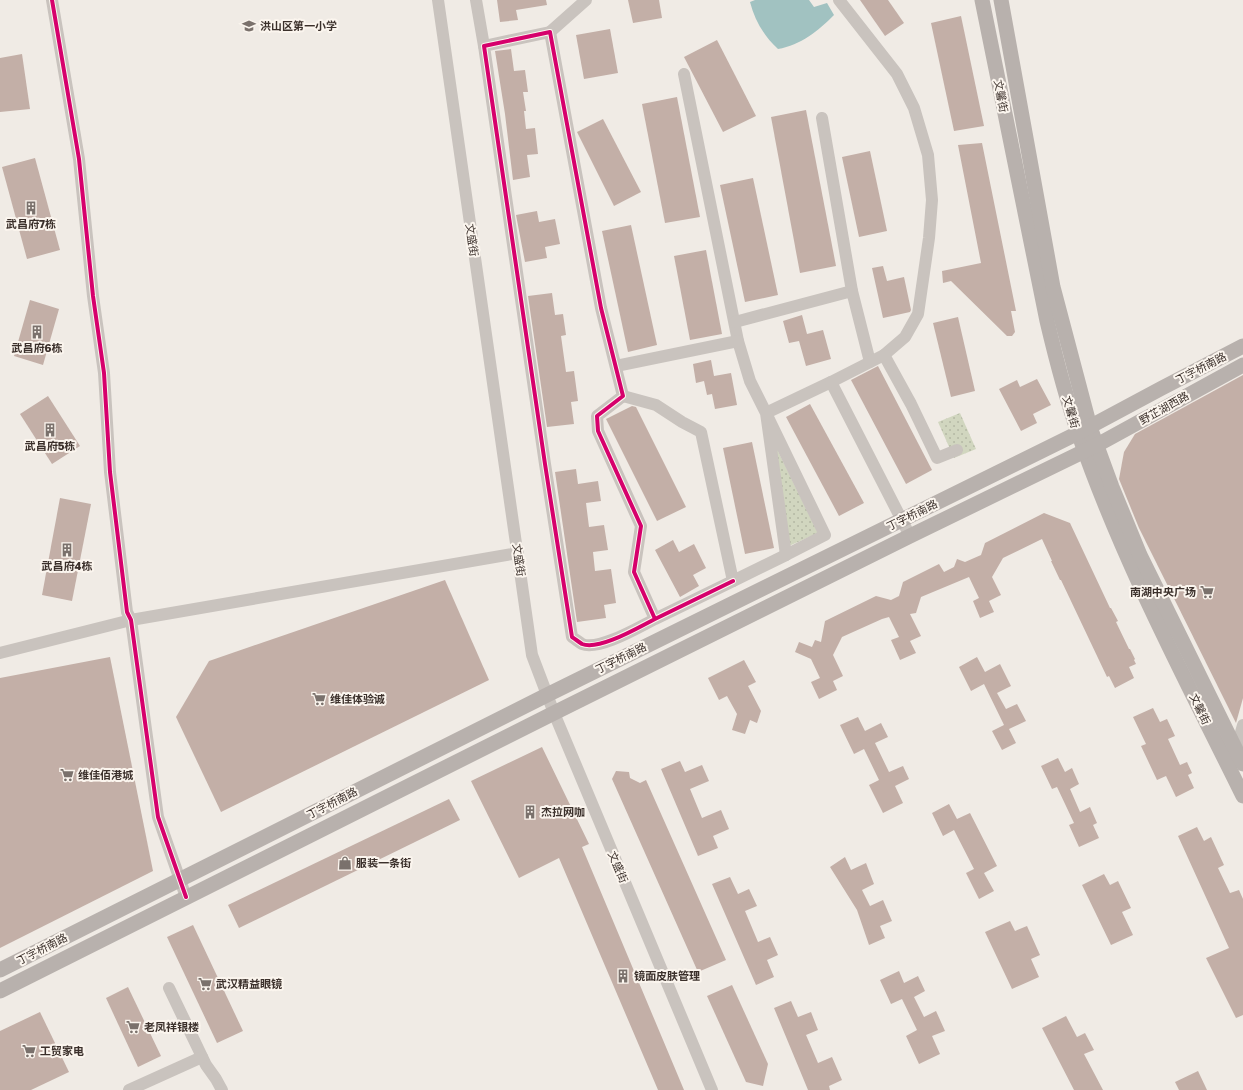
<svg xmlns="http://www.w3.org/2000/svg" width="1243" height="1090" font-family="'Golos Text','Noto Sans SC',sans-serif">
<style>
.park{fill:url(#park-dots)}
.water{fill:#a1c2c1}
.building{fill:#c3afa7}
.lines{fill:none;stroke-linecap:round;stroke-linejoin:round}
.minor{stroke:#c9c3be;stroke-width:12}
.major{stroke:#b8b1ad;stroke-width:15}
.cycleway-casing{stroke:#fbf5ee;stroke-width:6}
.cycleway{stroke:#d6006c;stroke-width:4}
.labels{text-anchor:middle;stroke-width:4;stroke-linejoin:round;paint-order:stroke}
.poi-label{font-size:11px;font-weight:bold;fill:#3b302b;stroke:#fbf5ee;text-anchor:start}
.street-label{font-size:11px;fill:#3b302b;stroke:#fbf5ee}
</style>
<defs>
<pattern id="park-dots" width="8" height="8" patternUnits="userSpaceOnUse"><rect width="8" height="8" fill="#d1d6bf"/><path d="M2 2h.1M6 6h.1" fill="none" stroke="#b4b8a4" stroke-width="1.8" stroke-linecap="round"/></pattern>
</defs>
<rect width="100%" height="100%" fill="#f0ebe5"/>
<!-- park -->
<g class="park">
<polygon points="960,413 976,449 954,458 938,422"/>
<polygon points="773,441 818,533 789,546"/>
</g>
<!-- water -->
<path class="water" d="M 755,0 L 809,0 L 814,7 L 827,3 L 834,15 C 818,31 801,45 778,49 C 764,36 755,21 750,2 Z"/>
<!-- building -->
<g class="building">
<polygon points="497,0 546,0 547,5 516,10 518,20 500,22"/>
<polygon points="628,0 659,0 662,18 633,23"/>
<polygon points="860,0 888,0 904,23 885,36"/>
<polygon points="961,16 984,126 954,131 931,23"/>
<polygon points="610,29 618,73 584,79 576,35"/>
<polygon points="717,40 756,116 723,132 684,57"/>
<polygon points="511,49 514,71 525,70 528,92 523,92 526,111 524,111 526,129 535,128 538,154 527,155 530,177 513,180 505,114 495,51"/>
<polygon points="22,54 30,109 0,112 0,58"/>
<polygon points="677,97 700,217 665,223 642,104"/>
<polygon points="806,110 836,266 800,273 771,117"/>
<polygon points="603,119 641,192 614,206 577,132"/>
<polygon points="982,143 1016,311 1011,311 1015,332 1012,336 1007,336 951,281 943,283 942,271 981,263 958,145"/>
<polygon points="870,151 887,231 859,237 842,157"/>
<polygon points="35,158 60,250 27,259 2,167"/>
<polygon points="753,178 778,295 745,302 720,185"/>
<polygon points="537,211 539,222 555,219 560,244 545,247 547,258 525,262 516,215"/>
<polygon points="631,225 657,345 628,352 602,231"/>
<polygon points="706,250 722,334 690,340 674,256"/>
<polygon points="883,266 887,281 904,277 911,310 910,312 883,318 872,268"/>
<polygon points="552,293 555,315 563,314 566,335 561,336 566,372 574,371 578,401 571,402 574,424 547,427 528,296"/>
<polygon points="30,300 59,309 43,365 14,356"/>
<polygon points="802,315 807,334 823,330 831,359 806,366 799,341 789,343 783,321"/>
<polygon points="958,317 975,391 951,397 933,323"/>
<polygon points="711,360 714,376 731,373 737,405 715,409 712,394 707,395 704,381 696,383 693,364"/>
<polygon points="878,366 932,470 906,484 851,380"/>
<polygon points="1243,375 1243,698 1236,723 1139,528 1119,479 1124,452 1135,434"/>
<polygon points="1037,379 1051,405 1033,414 1037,423 1021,431 999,389 1017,380 1020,387"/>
<polygon points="48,396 80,446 52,464 20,414"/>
<polygon points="810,404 864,503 839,516 786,417"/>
<polygon points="632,406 636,407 686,507 657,521 606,419"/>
<polygon points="752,442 774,548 745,554 723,448"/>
<polygon points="576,469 578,484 598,481 601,501 586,503 589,527 604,525 608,550 593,552 595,571 611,569 616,603 604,605 606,618 577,622 555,472"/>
<polygon points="60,498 91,504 72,601 42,595"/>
<polygon points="1044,513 1070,523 1110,608 1111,608 1118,621 1116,622 1129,649 1130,649 1135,659 1134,660 1136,664 1129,667 1134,678 1115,688 1109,676 1107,677 1061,580 1060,580 1051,561 1052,561 1042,539 1003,558 992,577 1001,595 989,601 994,612 980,618 973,601 979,598 969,577 921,597 916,613 910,614 921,636 910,641 916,653 900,660 891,640 899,637 889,617 882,619 842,637 833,655 843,676 833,681 837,690 819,699 811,682 820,678 811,659 795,652 799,642 812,647 815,640 821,642 825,621 876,596 891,600 899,596 903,582 939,564 944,572 954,567 957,559 965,562 981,555 985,543"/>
<polygon points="673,540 679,552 694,544 706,568 693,575 699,586 680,597 655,550"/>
<polygon points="445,580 489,680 221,812 176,717 209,661"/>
<polygon points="110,657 153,871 0,948 0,678"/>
<polygon points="977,657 985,672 1000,664 1011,686 997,693 1006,709 1017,704 1026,721 1009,729 1016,743 1002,750 992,731 1004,725 984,684 971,691 959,667"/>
<polygon points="744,660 756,682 748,686 761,711 757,723 750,720 745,734 732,730 737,714 727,696 719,700 708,678"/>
<polygon points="1153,708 1160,722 1167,719 1175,736 1168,739 1180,765 1187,762 1192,773 1188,775 1194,788 1176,797 1166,776 1157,780 1141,746 1146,744 1133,717"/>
<polygon points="858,717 865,731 881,723 888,737 875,743 889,772 903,766 909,779 895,786 903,803 883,813 869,785 879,780 864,749 854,754 840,725"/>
<polygon points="542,747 589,844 582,847 684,1090 658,1090 559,858 519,878 471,781"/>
<polygon points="1058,758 1065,772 1072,768 1079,784 1070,789 1080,812 1090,807 1097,823 1093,825 1099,838 1079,847 1069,825 1074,823 1057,787 1052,789 1041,766"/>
<polygon points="680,761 685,772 702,765 709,781 690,789 702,818 721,810 729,829 713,836 718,848 698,856 661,769"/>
<polygon points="616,771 629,772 630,778 640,783 646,780 726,960 698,972 612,779"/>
<polygon points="449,799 460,820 239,928 228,905"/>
<polygon points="949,804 957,819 970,813 997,866 984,873 994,891 979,899 966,873 974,869 954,830 943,836 932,813"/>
<polygon points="1197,827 1204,841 1211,837 1224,865 1218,868 1230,893 1239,890 1243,899 1243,1015 1236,1018 1206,958 1229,948 1178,836"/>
<polygon points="845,857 851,870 866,863 874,884 862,890 870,906 883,900 892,921 880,926 885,938 869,945 857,910 830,867"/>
<polygon points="1104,874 1110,885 1118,881 1131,908 1122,912 1133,935 1111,945 1082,885"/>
<polygon points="730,877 738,894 749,889 757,906 745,911 758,942 770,937 778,955 767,960 774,977 756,985 712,884"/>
<polygon points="1010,921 1015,931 1027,926 1040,955 1031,959 1039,977 1012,989 985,932"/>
<polygon points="193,925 243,1031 217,1043 167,937"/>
<polygon points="899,971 904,983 918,976 925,991 914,997 924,1017 936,1011 945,1031 932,1036 940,1054 919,1064 906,1036 917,1030 902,999 891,1004 880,980"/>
<polygon points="732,985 768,1064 763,1086 746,1082 707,996"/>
<polygon points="128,987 161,1056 138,1067 106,998"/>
<polygon points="791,1001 798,1017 811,1012 818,1030 806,1035 818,1063 832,1057 842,1080 829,1086 830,1090 808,1090 774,1008"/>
<polygon points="40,1012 69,1072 31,1090 0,1090 0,1031"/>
<polygon points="1066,1016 1077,1037 1085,1033 1094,1050 1084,1054 1103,1090 1074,1090 1042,1028"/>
<polygon points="1198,1071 1207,1090 1179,1090 1175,1082"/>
</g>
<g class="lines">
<!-- minor -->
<g class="minor">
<polyline points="52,0 79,159 93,296 104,373 110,472 127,612 131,620 158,817 186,897"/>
<polyline points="438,0 532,655 554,713 712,1090"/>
<polyline points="476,0 484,46"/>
<polyline points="839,0 897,74 914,108 928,155 932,200 929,238 918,314 905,337 884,355"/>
<polyline points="550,32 586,0"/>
<polyline points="684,74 738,341 750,381 766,413 786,555 825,535 766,413 831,382 910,536"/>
<polyline points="822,118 852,291"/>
<polyline points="735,322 852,291 870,362"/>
<polyline points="616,366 738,341"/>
<polyline points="831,382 884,355 911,404 937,458 957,450"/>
<polyline points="623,396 656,405 682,422 701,432 733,581 786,555"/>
<path d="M 655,619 C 639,627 599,651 582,644 C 579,642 575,639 572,637 L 545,464 L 484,46 L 550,32 L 601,308 L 623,396 L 597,416 L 598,431 L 641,526 L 634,572 L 655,619 L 733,581"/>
<polyline points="0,653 131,620 518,553"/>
<polyline points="1236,750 1243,725"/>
<polyline points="169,988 206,1065 216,1079 222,1090"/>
<polyline points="129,1090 202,1057"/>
</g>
<!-- major -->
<g class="major">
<path d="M 982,0 L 1047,321 C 1056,359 1066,398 1079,435 C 1122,560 1185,678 1243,796"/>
<polyline points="1001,0 1053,287 1090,427 1112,487 1140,555 1243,764"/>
<polyline points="0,970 547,695 1078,433 1162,388 1243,346"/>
<polyline points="0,991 554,713 910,536 1097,445 1243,365"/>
</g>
<!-- cycleway casing -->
<g class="cycleway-casing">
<g id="cycleway">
<polyline points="52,0 79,159 93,296 104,373 110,472 127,612 131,620 158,817 186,897"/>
<path d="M 655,619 C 639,627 599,651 582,644 C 579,642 575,639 572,637 L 545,464 L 484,46 L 550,32 L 601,308 L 623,396 L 597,416 L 598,431 L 641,526 L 634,572 L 655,619 L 733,581"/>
</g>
</g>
<!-- cycleway -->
<use href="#cycleway" class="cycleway"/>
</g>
<!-- icons -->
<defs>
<g id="school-bare" transform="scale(1.08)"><path d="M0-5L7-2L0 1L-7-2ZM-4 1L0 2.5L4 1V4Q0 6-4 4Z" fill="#7a716c" stroke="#fbf5ee" stroke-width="2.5" paint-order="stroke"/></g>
<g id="building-bare" transform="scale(1.08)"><path d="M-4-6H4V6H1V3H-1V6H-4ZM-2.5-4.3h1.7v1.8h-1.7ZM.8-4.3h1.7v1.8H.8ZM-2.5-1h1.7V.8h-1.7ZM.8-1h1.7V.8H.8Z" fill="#7a716c" stroke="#fbf5ee" stroke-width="2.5" paint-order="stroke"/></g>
<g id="supermarket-bare" transform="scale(1.08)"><path d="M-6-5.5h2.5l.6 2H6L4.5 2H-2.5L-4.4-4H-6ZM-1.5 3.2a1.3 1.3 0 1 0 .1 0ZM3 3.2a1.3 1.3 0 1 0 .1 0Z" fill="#7a716c" stroke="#fbf5ee" stroke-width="2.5" paint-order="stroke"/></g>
<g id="shop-bare" transform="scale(1.08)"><path d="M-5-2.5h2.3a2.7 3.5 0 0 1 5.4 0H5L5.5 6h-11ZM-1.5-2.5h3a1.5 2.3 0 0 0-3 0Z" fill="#7a716c" stroke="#fbf5ee" stroke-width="2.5" paint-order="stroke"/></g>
</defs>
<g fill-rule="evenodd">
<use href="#school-bare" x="249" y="26"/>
<use href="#building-bare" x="31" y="208"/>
<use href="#building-bare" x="37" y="332"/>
<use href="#building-bare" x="50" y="430"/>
<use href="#building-bare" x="67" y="550"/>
<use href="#supermarket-bare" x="1207" y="592"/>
<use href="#supermarket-bare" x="319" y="699"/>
<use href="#supermarket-bare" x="67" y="775"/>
<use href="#building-bare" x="530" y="812"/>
<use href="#shop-bare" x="345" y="863"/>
<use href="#building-bare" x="623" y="976"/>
<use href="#supermarket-bare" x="205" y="984"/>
<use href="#supermarket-bare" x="133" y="1027"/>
<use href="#supermarket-bare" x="29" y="1051"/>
</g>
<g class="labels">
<!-- poi labels -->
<g class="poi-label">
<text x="260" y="30">洪山区第一小学</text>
<text x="31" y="228" text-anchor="middle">武昌府7栋</text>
<text x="37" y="352" text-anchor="middle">武昌府6栋</text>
<text x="50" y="450" text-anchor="middle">武昌府5栋</text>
<text x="67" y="570" text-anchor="middle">武昌府4栋</text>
<text x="1196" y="596" text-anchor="end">南湖中央广场</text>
<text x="330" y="703">维佳体验诚</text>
<text x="78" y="779">维佳佰港城</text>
<text x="541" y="816">杰拉网咖</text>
<text x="356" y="867">服装一条街</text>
<text x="634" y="980">镜面皮肤管理</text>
<text x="216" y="988">武汉精益眼镜</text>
<text x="144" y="1031">老凤祥银楼</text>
<text x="40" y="1055">工贸家电</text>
</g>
<!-- street labels -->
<g class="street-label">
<text transform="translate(1001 96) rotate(79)" y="4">文馨街</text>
<text transform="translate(472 240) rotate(82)" y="4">文盛街</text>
<text transform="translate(1201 368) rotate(-27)" y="4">丁字桥南路</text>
<text transform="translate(1164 408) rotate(-29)" y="4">野芷湖西路</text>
<text transform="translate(1071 412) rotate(74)" y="4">文馨街</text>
<text transform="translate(912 515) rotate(-26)" y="4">丁字桥南路</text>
<text transform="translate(519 560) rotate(82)" y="4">文盛街</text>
<text transform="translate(621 658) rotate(-26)" y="4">丁字桥南路</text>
<text transform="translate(1200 709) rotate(64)" y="4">文馨街</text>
<text transform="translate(332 803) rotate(-27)" y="4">丁字桥南路</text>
<text transform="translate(618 867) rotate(67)" y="4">文盛街</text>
<text transform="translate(42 949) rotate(-27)" y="4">丁字桥南路</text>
</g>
</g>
</svg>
